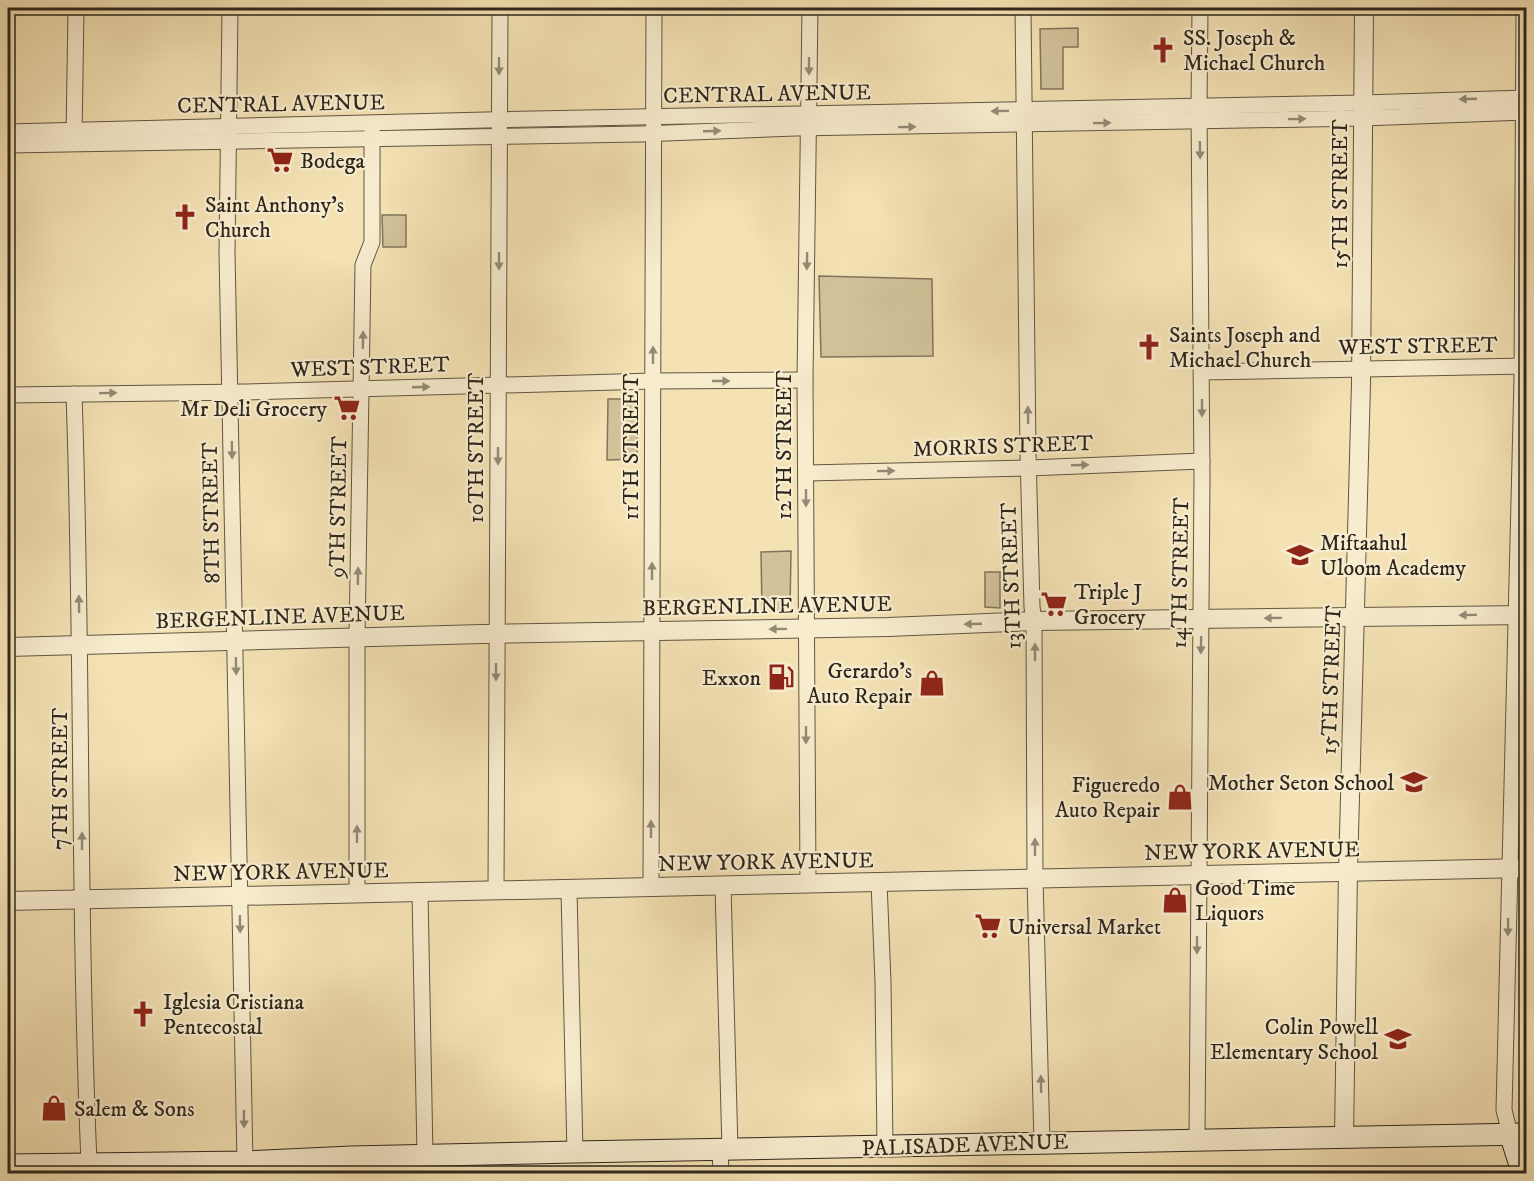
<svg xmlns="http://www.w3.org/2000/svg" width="1534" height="1181" font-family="'IM FELL DW Pica',serif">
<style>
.green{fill:#d2c29a;stroke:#80745c;stroke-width:1.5}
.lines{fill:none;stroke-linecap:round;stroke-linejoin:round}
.minor-casing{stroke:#605643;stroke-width:17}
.tertiary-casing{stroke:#605643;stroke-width:20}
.secondary-casing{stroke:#2e271d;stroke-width:23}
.minor{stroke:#f8ecce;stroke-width:15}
.tertiary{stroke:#f8ecce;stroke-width:18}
.secondary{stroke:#f8ecce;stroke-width:21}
.oneway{fill:#938a76}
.labels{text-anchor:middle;stroke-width:4.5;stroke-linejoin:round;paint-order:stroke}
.poi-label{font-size:22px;fill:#2e271d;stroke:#f8ecce;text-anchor:start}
.street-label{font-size:22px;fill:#2e271d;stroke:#f8ecce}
</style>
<rect width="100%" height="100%" fill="#f4e2b4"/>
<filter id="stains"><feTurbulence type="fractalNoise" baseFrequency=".00333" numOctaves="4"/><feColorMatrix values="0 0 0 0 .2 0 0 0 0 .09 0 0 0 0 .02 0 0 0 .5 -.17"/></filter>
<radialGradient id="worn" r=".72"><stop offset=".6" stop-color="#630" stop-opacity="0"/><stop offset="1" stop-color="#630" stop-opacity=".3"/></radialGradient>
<!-- green -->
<g class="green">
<polygon points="1078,28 1078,47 1063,47 1063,89 1041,89 1040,29"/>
<polygon points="382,215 406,215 406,247 383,247"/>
<polygon points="819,276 932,279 933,356 821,357"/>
<polygon points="608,399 638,399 637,459 607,460"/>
<polygon points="791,551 790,610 762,611 761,552"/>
<polygon points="985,572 1000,572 1000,608 985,607"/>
</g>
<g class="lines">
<!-- minor casing -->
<g class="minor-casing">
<g id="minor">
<polyline points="230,8 227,253 245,1162"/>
<polyline points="1023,8 1028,453 1032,607 1034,621 1035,878 1042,1142"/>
<polyline points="8,132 486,120 1363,103 1526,98"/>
<polyline points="74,138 76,8"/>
<polyline points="8,145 641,134 796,128 1363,118 1526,112"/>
<polyline points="1202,372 1526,366"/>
<path d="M 74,394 C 83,650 78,907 89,1163"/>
<polyline points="8,395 246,392 653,381 805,380"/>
<polyline points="806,473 1029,468 1202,461"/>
<polyline points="879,882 883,982 885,1147"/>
<polyline points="808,883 805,380 810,8"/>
<polyline points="723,886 730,1150"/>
<polyline points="651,887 654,8"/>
<polyline points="496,889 500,8"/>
<polyline points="569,890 575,1152"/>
<polyline points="420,892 425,1156"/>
<polyline points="357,893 357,637 363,265 372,242 372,130"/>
<polyline points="1510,1134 1504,1110 1522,379 1524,8"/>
<polyline points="1197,1139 1202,476 1199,107 1200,8"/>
<polyline points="720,1150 721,1174"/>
</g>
</g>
<!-- tertiary casing -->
<g class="tertiary-casing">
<g id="tertiary">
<polyline points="8,647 482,634 888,627 1034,621 1526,615"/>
<polyline points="8,901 1526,868"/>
<polyline points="1344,1137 1348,872 1361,383 1364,8"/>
</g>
</g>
<!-- secondary casing -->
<g class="secondary-casing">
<g id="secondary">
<polyline points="1510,1134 1520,1165 1520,1174"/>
<polyline points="8,1165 245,1162 351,1157 575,1152 1526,1134"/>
</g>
</g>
<!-- minor -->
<use href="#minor" class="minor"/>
<!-- tertiary -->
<use href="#tertiary" class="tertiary"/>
<!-- secondary -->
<use href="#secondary" class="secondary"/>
</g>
<!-- one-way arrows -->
<defs><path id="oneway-solid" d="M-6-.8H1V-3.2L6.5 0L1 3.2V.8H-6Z" transform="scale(1.5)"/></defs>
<g class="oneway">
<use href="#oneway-solid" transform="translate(499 66) rotate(90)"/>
<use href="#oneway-solid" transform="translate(809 66) rotate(90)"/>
<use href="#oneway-solid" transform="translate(1468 99) rotate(178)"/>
<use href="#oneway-solid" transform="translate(1000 111) rotate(179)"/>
<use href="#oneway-solid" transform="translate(1297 119) rotate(-1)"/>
<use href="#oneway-solid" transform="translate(1102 123) rotate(-1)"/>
<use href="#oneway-solid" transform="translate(907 127) rotate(-1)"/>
<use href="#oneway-solid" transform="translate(712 131) rotate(-2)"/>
<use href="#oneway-solid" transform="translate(1200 150) rotate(89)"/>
<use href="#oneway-solid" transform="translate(499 261) rotate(90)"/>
<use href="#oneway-solid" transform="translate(807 261) rotate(91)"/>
<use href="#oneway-solid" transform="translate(363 340) rotate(-89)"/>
<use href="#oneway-solid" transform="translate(653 355) rotate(-90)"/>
<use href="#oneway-solid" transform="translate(721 381)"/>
<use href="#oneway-solid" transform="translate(421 387) rotate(-2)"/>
<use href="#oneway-solid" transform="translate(108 393) rotate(-1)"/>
<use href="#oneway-solid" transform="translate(1202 408) rotate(90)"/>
<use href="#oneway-solid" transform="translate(1028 415) rotate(-91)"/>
<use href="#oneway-solid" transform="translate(232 450) rotate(89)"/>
<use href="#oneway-solid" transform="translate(498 456) rotate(90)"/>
<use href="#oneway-solid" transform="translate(1080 465) rotate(-2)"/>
<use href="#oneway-solid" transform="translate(886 471) rotate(-1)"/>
<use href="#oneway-solid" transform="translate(806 498) rotate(90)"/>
<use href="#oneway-solid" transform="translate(652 571) rotate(-90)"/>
<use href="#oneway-solid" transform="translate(358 576) rotate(-89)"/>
<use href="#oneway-solid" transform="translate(79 604) rotate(-91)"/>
<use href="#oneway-solid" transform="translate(1468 615) rotate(179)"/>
<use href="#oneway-solid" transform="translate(1273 618) rotate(179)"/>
<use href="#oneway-solid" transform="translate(973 624) rotate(178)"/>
<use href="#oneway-solid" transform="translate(778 629) rotate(179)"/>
<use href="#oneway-solid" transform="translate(1201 645) rotate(91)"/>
<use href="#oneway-solid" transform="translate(1035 652) rotate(-90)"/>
<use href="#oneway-solid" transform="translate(236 666) rotate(89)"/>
<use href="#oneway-solid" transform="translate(496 672) rotate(90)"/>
<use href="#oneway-solid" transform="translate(806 735) rotate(90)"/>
<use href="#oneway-solid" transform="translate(651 829) rotate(-90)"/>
<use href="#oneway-solid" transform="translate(357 834) rotate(-90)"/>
<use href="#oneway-solid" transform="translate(82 841) rotate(-90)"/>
<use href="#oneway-solid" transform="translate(1035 847) rotate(-90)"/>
<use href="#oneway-solid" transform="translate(240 924) rotate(89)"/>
<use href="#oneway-solid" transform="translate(1508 927) rotate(91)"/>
<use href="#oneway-solid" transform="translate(1197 945) rotate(90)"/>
<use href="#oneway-solid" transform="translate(1041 1084) rotate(-91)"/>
<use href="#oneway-solid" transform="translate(244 1119) rotate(89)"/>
</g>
<!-- icons -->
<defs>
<g id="church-bare" transform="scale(2.07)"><path d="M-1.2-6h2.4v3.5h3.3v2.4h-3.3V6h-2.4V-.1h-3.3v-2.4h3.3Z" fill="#8f2418" stroke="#f8ecce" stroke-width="2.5" paint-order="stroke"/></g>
<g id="supermarket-bare" transform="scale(2.07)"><path d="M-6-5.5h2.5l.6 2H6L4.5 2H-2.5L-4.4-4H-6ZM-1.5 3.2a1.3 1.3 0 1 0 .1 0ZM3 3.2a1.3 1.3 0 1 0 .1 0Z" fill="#8f2418" stroke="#f8ecce" stroke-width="2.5" paint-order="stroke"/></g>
<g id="school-bare" transform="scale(2.07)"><path d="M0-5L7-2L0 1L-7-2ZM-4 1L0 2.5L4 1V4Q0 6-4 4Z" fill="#8f2418" stroke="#f8ecce" stroke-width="2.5" paint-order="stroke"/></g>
<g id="fuel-bare" transform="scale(2.07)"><path d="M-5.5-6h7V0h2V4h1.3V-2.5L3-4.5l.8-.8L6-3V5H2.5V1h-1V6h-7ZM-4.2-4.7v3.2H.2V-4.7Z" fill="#8f2418" stroke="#f8ecce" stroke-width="2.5" paint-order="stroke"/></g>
<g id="shop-bare" transform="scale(2.07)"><path d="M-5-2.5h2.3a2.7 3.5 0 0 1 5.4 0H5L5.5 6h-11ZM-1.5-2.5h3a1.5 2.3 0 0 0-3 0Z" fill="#8f2418" stroke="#f8ecce" stroke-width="2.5" paint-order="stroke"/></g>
</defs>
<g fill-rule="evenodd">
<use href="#church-bare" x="1163" y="50"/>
<use href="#supermarket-bare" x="280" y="160"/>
<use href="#church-bare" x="185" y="217"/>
<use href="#church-bare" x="1149" y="347"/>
<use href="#supermarket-bare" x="347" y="408"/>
<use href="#school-bare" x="1300" y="555"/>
<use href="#supermarket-bare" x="1054" y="604"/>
<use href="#fuel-bare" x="781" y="677"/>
<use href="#shop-bare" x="932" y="683"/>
<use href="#school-bare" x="1414" y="782"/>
<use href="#shop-bare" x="1180" y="797"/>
<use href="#shop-bare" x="1175" y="900"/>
<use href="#supermarket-bare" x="988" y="926"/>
<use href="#church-bare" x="143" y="1014"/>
<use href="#school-bare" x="1398" y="1039"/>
<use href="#shop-bare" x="54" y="1108"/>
</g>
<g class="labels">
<!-- poi labels -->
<g class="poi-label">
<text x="1183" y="45">SS. Joseph &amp;<tspan x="1183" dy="25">Michael Church</tspan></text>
<text x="300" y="168">Bodega</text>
<text x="205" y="212">Saint Anthony's<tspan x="205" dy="25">Church</tspan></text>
<text x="1169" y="342">Saints Joseph and<tspan x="1169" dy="25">Michael Church</tspan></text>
<text x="327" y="416" text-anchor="end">Mr Deli Grocery</text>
<text x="1320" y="550">Miftaahul<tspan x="1320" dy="25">Uloom Academy</tspan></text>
<text x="1074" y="599">Triple J<tspan x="1074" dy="25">Grocery</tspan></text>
<text x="912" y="678" text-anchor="end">Gerardo's<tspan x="912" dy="25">Auto Repair</tspan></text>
<text x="761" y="685" text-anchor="end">Exxon</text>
<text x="1394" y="790" text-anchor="end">Mother Seton School</text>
<text x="1160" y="792" text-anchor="end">Figueredo<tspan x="1160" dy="25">Auto Repair</tspan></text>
<text x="1195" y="895">Good Time<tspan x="1195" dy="25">Liquors</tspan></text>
<text x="1008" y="934">Universal Market</text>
<text x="163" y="1009">Iglesia Cristiana<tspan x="163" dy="25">Pentecostal</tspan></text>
<text x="1378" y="1034" text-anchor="end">Colin Powell<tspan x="1378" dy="25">Elementary School</tspan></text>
<text x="74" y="1116">Salem &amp; Sons</text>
</g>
<!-- street labels -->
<g class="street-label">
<text transform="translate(767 93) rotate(-1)" y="8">CENTRAL AVENUE</text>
<text transform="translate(281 103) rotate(-1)" y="8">CENTRAL AVENUE</text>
<text transform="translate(1339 194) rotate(-90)" y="8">15TH STREET</text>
<text transform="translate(1418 345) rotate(-1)" y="8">WEST STREET</text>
<text transform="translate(370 366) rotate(-2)" y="8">WEST STREET</text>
<text transform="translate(783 445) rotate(-90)" y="8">12TH STREET</text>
<text transform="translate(1003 445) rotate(-2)" y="8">MORRIS STREET</text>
<text transform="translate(630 447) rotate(-90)" y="8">11TH STREET</text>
<text transform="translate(475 448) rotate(-90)" y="8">10TH STREET</text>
<text transform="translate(337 507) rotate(-89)" y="8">9TH STREET</text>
<text transform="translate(210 513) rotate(-91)" y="8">8TH STREET</text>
<text transform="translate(1179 573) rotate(-89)" y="8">14TH STREET</text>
<text transform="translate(1010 576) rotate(-92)" y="8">13TH STREET</text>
<text transform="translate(767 605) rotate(-1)" y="8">BERGENLINE AVENUE</text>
<text transform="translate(280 616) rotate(-2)" y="8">BERGENLINE AVENUE</text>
<text transform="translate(1330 680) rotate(-88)" y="8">15TH STREET</text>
<text transform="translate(59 779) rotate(-90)" y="8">7TH STREET</text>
<text transform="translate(1252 850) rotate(-1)" y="8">NEW YORK AVENUE</text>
<text transform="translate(766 861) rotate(-1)" y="8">NEW YORK AVENUE</text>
<text transform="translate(281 871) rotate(-1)" y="8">NEW YORK AVENUE</text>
<text transform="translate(965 1144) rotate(-2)" y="8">PALISADE AVENUE</text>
</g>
</g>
<!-- margin -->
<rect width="1534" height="1181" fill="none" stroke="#f4e2b4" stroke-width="30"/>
<rect x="9" y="9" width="1516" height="1163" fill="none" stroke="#2e271d" stroke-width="3"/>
<rect x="15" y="15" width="1504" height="1151" fill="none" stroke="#2e271d" stroke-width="1.5"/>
<rect width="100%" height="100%" filter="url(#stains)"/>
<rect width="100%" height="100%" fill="url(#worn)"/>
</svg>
